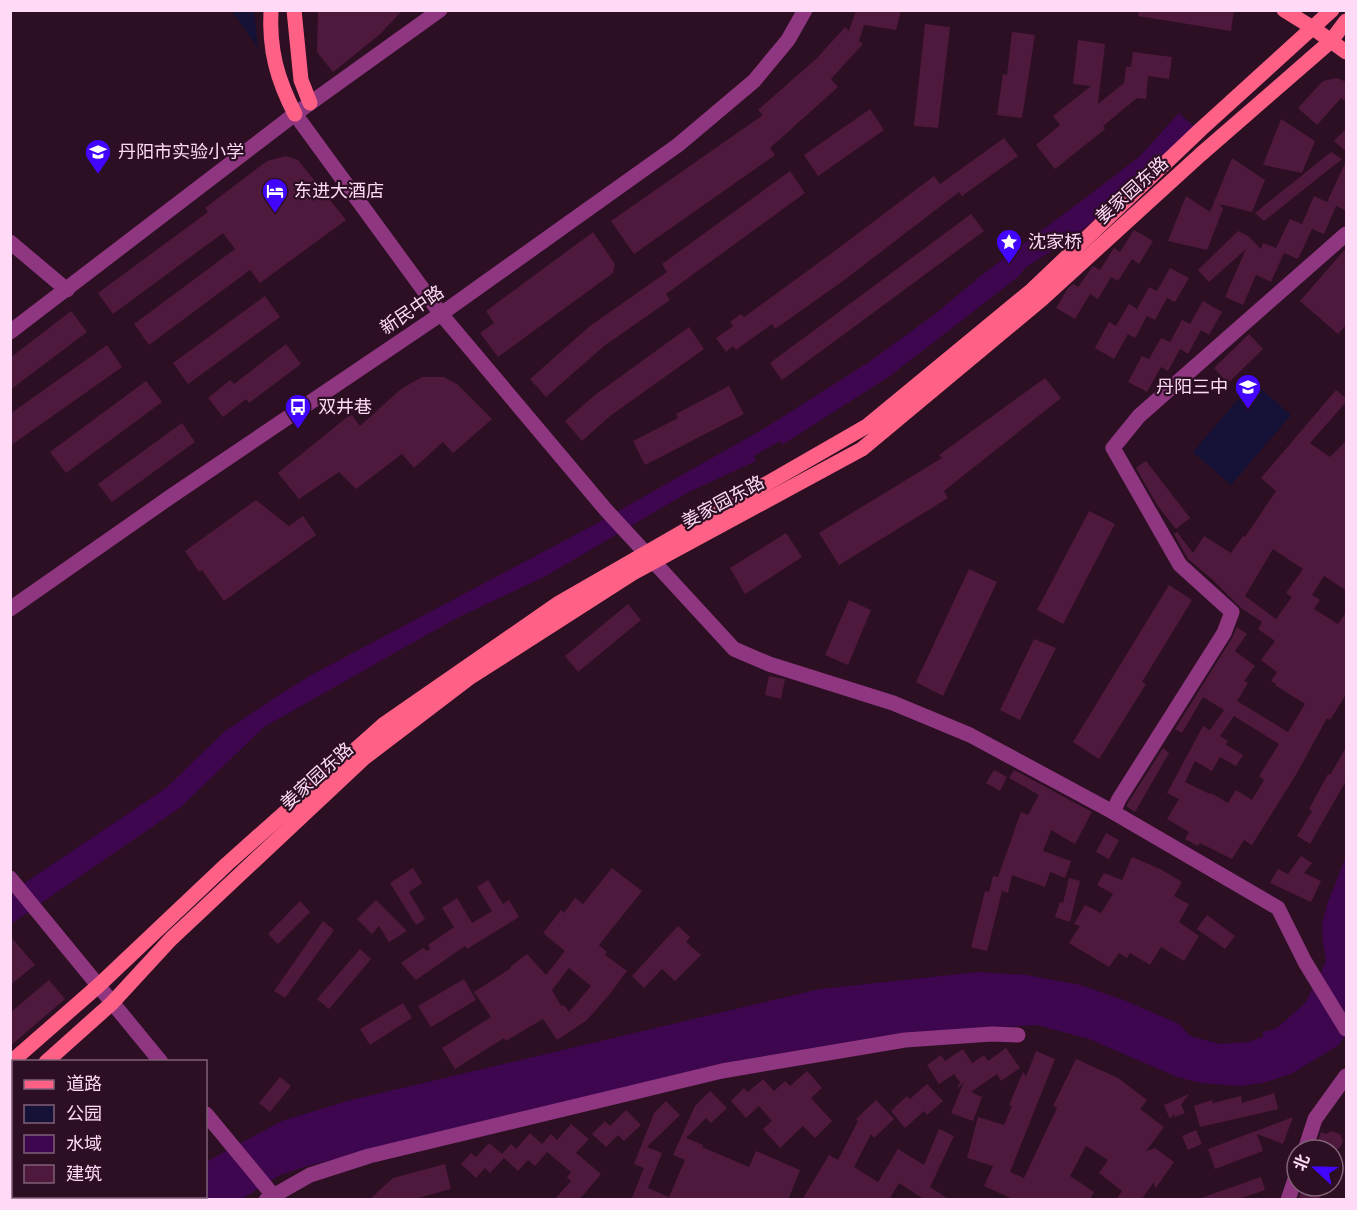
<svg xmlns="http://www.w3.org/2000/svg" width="1357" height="1210" font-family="'Fira Sans Condensed','Noto Sans SC',sans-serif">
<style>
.green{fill:#151137}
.water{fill:#3e064e}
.building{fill:#4f193d;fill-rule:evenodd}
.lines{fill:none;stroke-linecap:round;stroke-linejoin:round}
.minor{stroke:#8f3680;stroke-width:15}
.major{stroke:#ff6186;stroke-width:15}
.labels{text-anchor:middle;stroke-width:4.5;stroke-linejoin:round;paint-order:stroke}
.poi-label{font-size:18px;fill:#ffdaf6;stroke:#2c0f23;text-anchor:start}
.street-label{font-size:18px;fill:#ffdaf6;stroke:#2c0f23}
</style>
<rect width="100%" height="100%" fill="#2c0f23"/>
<!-- green -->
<g class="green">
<polygon points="232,11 254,11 258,48"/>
<polygon points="1253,382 1291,415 1231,485 1193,452"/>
<polygon points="13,1124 14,1196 121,1197 119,1200 11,1199 10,1127"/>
</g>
<!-- water -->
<g class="water">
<polygon points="1179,113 1194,127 1125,195 1071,239 1026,267 1018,277 890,376 782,445 780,441 754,456 756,461 687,493 546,576 455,619 264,727 181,807 11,924 11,892 166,788 225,731 276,697 311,675 590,527 765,428 869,362 935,314 983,274 1092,193 1140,156"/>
<polygon points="1346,856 1346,1034 1339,1045 1291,1074 1263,1083 1240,1086 1201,1083 1177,1077 1089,1039 1037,1025 904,1033 741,1060 307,1166 280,1175 242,1199 159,1200 162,1197 206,1196 206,1162 282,1121 347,1101 820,989 978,972 1027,975 1081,985 1126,1001 1179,1024 1190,1036 1220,1044 1248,1042 1263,1037 1263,1032 1277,1028 1305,1003 1322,970 1326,960 1323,944 1322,924 1327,905"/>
</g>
<!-- building -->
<g class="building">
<polygon points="318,10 403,10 379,35 333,72 317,52"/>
<polygon points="856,10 901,10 896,30 864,25 859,41 863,44 831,79 838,87 770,148 775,155 634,254 611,221 763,115 758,110 817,58 845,27 849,31"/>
<polygon points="1139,10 1234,10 1231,31 1138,16"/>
<polygon points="925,24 950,27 938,128 914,126"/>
<polygon points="1012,32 1035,35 1022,118 997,115 1003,74 1007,75"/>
<polygon points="1078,40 1105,44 1098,104 1124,83 1126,67 1131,67 1133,52 1172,57 1169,79 1148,76 1146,99 1137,98 1103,126 1105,129 1055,169 1036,145 1060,125 1053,116 1091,86 1073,84"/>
<polygon points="1336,78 1347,82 1347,102 1341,98 1317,125 1298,108 1323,81"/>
<polygon points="870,109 884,130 818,176 804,155"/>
<polygon points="1281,119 1315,141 1302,173 1263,165"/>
<polygon points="1347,128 1347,152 1334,141"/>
<polygon points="1004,138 1018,156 962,196 959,192 843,281 775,329 772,324 736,350 733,346 726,352 716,338 733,326 730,322 741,314 744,317 832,253 934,176 940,184"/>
<polygon points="1331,152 1342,159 1264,221 1255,213"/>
<polygon points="286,156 298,160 346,220 260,283 250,270 149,345 134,324 235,249 223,233 113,314 98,293 208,212 205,208 267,161"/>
<polygon points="1232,158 1265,180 1252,212 1219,204 1223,209 1207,250 1168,241 1186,196 1210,212"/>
<polygon points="1347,159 1347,211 1336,206 1324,234 1312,229 1298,259 1284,253 1271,282 1256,275 1243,305 1225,297 1246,249 1209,282 1198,270 1238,231 1248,236 1261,249 1263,243 1276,248 1290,219 1302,224 1314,196 1327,202"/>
<polygon points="790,171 805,193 666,294 670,300 604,346 546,397 530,379 590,326 667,272 662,264"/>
<polygon points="971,214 984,231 782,380 770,363"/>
<polygon points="1134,230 1153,241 1139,264 1132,259 1118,281 1111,277 1098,299 1090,294 1075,319 1056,308 1068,288 1073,284 1078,287 1093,266 1100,270 1114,248 1120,252"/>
<polygon points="593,232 615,264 613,273 498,357 480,333 494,323 486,311"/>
<polygon points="1347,247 1347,324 1338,334 1300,301"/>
<polygon points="1170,268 1189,278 1175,302 1167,298 1155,320 1147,316 1135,338 1128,334 1114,359 1095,348 1109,322 1116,326 1129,304 1137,309 1149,287 1157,291"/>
<polygon points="265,296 280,317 188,384 173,363"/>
<polygon points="1203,301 1222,312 1209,335 1201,330 1188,354 1180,349 1168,371 1161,367 1147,392 1128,382 1142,356 1149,359 1161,338 1170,342 1182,320 1190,324"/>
<polygon points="71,311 87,332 10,390 10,358"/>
<polygon points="689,327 704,349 610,416 582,441 565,421 595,395"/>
<polygon points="1249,334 1263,349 1228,383 1214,368"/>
<polygon points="286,344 301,364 249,403 246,399 223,417 208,398 230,380 234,384"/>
<polygon points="107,345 122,367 10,446 10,414"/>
<polygon points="422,377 444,377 457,384 492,419 453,453 443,442 414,468 402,454 356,489 339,472 299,499 278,473 351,414 360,426 401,389"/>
<polygon points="1045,378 1061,398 944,491 948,498 839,565 819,533 942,458 939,455"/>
<polygon points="146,381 162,402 66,473 50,452"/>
<polygon points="729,386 744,414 645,465 633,441 678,418 676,414"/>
<path d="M 1336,390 L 1347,399 L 1347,401 L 1310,443 L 1330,457 L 1347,440 L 1347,591 L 1324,576 L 1312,595 L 1320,600 L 1314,609 L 1338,624 L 1347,611 L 1347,693 L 1330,720 L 1327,718 L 1297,773 L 1252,845 L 1244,840 L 1232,859 L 1200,843 L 1198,846 L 1185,839 L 1189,832 L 1167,819 L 1179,799 L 1167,793 L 1203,726 L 1210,730 L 1224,710 L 1203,697 L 1182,733 L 1175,729 L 1232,638 L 1237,627 L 1247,634 L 1235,651 L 1255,666 L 1244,681 L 1248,683 L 1237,701 L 1288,732 L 1305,704 L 1275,685 L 1276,684 L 1271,681 L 1277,672 L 1261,660 L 1275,641 L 1258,629 L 1262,622 L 1241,608 L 1213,580 L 1188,559 L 1174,534 L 1177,532 L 1193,553 L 1204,536 L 1231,553 L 1243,536 L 1245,537 L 1276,491 L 1261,478 ZM 1273,549 L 1303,569 L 1286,593 L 1292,597 L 1276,619 L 1245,596 ZM 1234,716 L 1279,744 L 1259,776 L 1264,780 L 1252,800 L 1236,790 L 1228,803 L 1211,793 L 1210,794 L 1185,782 L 1195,761 L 1212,771 L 1220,757 L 1236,766 L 1243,755 L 1226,745 L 1228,741 L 1220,736 Z"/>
<polygon points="182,423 195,442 112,502 98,484"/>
<polygon points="1146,461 1190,518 1176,529 1157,505 1136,468"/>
<polygon points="256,500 289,526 303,516 316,535 224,601 202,570 199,572 185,551"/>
<polygon points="1089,511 1115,524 1063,624 1037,610"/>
<polygon points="786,533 802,557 745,594 730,568"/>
<polygon points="969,569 997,582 943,696 916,682"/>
<polygon points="1169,585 1192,600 1142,682 1146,684 1099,759 1073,742"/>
<polygon points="849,600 871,610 848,665 825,655"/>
<polygon points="628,604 641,620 578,672 565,656"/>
<polygon points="1034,639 1056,648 1020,720 1000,710"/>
<polygon points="769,676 785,679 781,699 765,695"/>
<polygon points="1347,746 1347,779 1310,844 1297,836 1312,811 1309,809 1321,787 1328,774 1330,775"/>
<polygon points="1163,748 1169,753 1135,812 1126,806"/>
<polygon points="994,770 1007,777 1000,791 986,783"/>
<polygon points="1014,770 1092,812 1075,844 1051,830 1043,851 1071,861 1065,878 1050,872 1045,887 1012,875 1008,893 1002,891 987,951 971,947 985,891 989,892 993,876 998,877 1021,812 1028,815 1039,795 1009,778"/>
<polygon points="1106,833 1119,840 1109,859 1096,852"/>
<polygon points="1301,856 1312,863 1304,873 1321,881 1311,902 1270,883 1278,869 1288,874"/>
<polygon points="1132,857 1160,869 1182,882 1174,896 1189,904 1179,922 1199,936 1184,961 1161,947 1150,965 1130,953 1127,958 1119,953 1109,967 1069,943 1080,926 1074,924 1085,905 1101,913 1113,894 1097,885 1104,873 1122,880"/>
<polygon points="413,868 422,883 409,892 425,919 416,925 390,883"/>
<path d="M 612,868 L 642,891 L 599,945 L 607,952 L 605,955 L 627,971 L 609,995 L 587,1020 L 557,1040 L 543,1019 L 506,1041 L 504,1038 L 455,1069 L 442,1048 L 491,1017 L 474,992 L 511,968 L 510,967 L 527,954 L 546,975 L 565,951 L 543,933 L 561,910 L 564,913 L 575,898 L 583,904 ZM 569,968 L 591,986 L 569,1012 L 564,1005 L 561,1006 L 552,990 Z"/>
<polygon points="1069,878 1080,881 1070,922 1055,917 1060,902 1063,903"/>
<polygon points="488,880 503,904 509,900 519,917 467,949 465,946 416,980 401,963 423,948 427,951 430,949 428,945 454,927 442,908 457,898 472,923 492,911 477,887"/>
<polygon points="376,900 407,931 389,942 379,926 372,934 357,919"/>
<polygon points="300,901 310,912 278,944 268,934"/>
<polygon points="1207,915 1235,936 1225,949 1197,929"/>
<polygon points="323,921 334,930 285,998 274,991"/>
<polygon points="678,926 690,937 686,942 701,955 675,981 662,969 644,988 632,976"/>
<polygon points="10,936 35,965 10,985"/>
<polygon points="360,949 371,959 329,1009 317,999"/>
<polygon points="464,979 476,1000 431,1027 418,1006"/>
<polygon points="49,980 65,999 10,1046 10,1013"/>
<polygon points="403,1003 412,1018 370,1045 360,1029"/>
<polygon points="1006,1048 1020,1068 1001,1081 997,1074 971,1092 982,1097 973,1121 951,1113 964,1082 957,1089 960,1082 954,1074 939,1084 927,1065 941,1055 945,1061 963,1049 972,1063 984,1055 988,1061"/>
<polygon points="1036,1051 1055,1059 1010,1172 1024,1178 1057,1108 1053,1106 1076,1059 1118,1078 1147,1100 1140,1109 1164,1127 1146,1151 1155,1148 1174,1162 1155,1189 1154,1182 1141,1200 1116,1200 1122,1191 1099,1173 1108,1160 1086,1146 1070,1176 1094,1192 1090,1200 1015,1200 984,1186 993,1166 967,1158 978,1117 1004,1125 1012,1106 1009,1105 1023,1072 1026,1077"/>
<polygon points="807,1071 822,1088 811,1098 832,1121 815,1138 803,1126 780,1148 763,1129 772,1121 759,1106 746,1118 731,1101 744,1088 748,1092 763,1079 774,1091 785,1081 790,1086"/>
<polygon points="280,1077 291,1086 270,1112 259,1103"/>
<polygon points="927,1084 943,1101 927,1115 924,1111 905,1128 891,1111 907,1096 910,1099"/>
<polygon points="710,1091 727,1108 711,1123 706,1118 686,1138 703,1145 702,1147 749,1167 756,1151 800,1170 788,1200 631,1200 644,1168 634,1164 654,1113 666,1101 680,1115 647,1147 662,1153 648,1188 669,1197 685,1160 673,1155 695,1106"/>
<polygon points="1274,1093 1278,1109 1200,1127 1194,1106 1212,1100 1213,1103 1241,1096 1242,1103"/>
<polygon points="1189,1094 1181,1105 1185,1113 1175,1117 1174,1114 1170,1119 1164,1105"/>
<polygon points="876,1100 894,1119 874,1138 871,1134 854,1167 878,1182 898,1149 924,1165 939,1129 954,1136 930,1187 950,1200 925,1200 899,1183 889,1200 802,1200 829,1155 838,1160 858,1121 856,1119"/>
<polygon points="626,1110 641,1125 624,1141 618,1135 606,1147 592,1134 605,1121 610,1126"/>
<polygon points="1293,1117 1283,1144 1257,1134 1263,1151 1215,1169 1208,1149"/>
<polygon points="571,1124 589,1139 576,1153 601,1174 579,1200 554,1200 571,1181 567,1177 571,1172 547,1152 535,1166 528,1160 518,1171 504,1158 490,1173 485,1168 476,1178 461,1164 471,1153 476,1157 489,1143 502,1154 511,1144 516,1149 530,1133 542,1144 551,1134 557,1140"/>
<polygon points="1196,1130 1202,1144 1188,1150 1182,1136"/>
<polygon points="1331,1131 1340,1134 1343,1141 1341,1146 1337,1150 1315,1150 1321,1132 1326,1134"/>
<polygon points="445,1164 451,1189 411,1200 369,1200 393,1178"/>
<polygon points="1261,1177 1265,1190 1236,1200 1201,1200 1201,1198"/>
<polygon points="1303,1186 1324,1186 1319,1200 1298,1200"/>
</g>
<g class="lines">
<!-- minor -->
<g class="minor">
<polyline points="295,114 441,314 606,510 734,649 769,664 893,703 970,735 1113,812 1278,908 1305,962 1346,1029"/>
<polyline points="10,242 67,290"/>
<polyline points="10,332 295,114 440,10"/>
<polyline points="10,609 173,495 441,314 678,145 754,81 788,40 805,10"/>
<polyline points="1113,812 1119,799 1224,633 1232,612 1180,565 1113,448 1139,416 1346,234"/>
<polyline points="10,878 161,1062"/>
<polyline points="206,1114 277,1200"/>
<polyline points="1305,1150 1315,1119 1346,1076"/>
<polyline points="266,1200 310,1175 369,1156 722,1071 905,1040 992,1034 1018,1035"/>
<polyline points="1288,1200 1297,1173"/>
</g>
<!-- major -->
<g class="major">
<path d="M 271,10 C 269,50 277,79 295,114"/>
<polyline points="294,10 301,80 310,103"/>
<polyline points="1284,10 1313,28 1346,52"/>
<polyline points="46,1062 112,1003 171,939 364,758 469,678 633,573 862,449 1042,299 1200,155 1331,41 1346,21"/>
<polyline points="10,1063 98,986 227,864 383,725 559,603 867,426 1032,290 1200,130 1332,10"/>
<polyline points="10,1090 14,1087"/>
</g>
</g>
<!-- icons -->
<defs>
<g id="school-pin" transform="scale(1.35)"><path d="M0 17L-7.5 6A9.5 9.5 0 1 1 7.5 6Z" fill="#4206ff" stroke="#2c0f23"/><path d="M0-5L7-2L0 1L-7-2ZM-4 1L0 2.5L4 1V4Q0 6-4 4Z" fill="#fff"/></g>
<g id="hotel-pin" transform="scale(1.35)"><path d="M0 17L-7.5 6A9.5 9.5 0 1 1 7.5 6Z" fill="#4206ff" stroke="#2c0f23"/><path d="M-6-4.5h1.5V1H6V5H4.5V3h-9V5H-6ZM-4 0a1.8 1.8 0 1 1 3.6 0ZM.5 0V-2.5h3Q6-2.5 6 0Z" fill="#fff"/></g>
<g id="sight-pin" transform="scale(1.35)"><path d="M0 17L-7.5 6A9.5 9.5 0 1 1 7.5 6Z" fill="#4206ff" stroke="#2c0f23"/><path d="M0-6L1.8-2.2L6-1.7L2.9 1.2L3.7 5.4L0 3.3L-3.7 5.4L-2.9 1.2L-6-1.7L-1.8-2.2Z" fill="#fff"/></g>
<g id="bus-pin" transform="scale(1.35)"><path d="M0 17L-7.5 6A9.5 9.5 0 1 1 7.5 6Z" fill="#4206ff" stroke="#2c0f23"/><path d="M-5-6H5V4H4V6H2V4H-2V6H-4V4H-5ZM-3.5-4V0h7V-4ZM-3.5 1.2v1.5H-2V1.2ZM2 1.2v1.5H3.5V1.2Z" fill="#fff"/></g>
</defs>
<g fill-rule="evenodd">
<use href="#school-pin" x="98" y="152"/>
<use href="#hotel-pin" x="275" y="191"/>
<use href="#sight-pin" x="1009" y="242"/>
<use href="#school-pin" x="1248" y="387"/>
<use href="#bus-pin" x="298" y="407"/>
</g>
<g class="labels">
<!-- poi labels -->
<g class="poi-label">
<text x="118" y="158">丹阳市实验小学</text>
<text x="294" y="197">东进大酒店</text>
<text x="1028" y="248">沈家桥</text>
<text x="1228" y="393" text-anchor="end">丹阳三中</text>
<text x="318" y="413">双井巷</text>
</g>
<!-- street labels -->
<g class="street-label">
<text transform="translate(1132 190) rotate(-42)" y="6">姜家园东路</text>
<text transform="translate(412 310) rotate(-34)" y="6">新民中路</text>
<text transform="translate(723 502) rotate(-28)" y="6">姜家园东路</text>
<text transform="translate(317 776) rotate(-42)" y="6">姜家园东路</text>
</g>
</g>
<!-- border -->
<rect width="1357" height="1210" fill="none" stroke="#ffdaf6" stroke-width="24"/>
<!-- legend -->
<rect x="12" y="1060" width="195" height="138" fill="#2c0f23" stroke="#806077" stroke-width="1.5"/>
<rect x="24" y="1080" width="30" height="9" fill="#ff6186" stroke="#806077" stroke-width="1.5"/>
<text x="66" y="1090" font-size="18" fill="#ffdaf6">道路</text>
<rect x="24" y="1105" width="30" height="18" fill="#151137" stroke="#806077" stroke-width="1.5"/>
<text x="66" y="1120" font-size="18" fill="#ffdaf6">公园</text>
<rect x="24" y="1135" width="30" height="18" fill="#3e064e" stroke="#806077" stroke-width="1.5"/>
<text x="66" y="1150" font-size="18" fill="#ffdaf6">水域</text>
<rect x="24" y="1165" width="30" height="18" fill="#4f193d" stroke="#806077" stroke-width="1.5"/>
<text x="66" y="1180" font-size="18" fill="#ffdaf6">建筑</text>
<!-- north arrow -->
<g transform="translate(1315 1168) rotate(292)"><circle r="28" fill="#2c0f23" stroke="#806077" stroke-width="1.5"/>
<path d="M0-4.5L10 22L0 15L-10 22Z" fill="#4206ff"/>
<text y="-9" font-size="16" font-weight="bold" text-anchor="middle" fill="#ffdaf6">北</text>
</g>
</svg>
